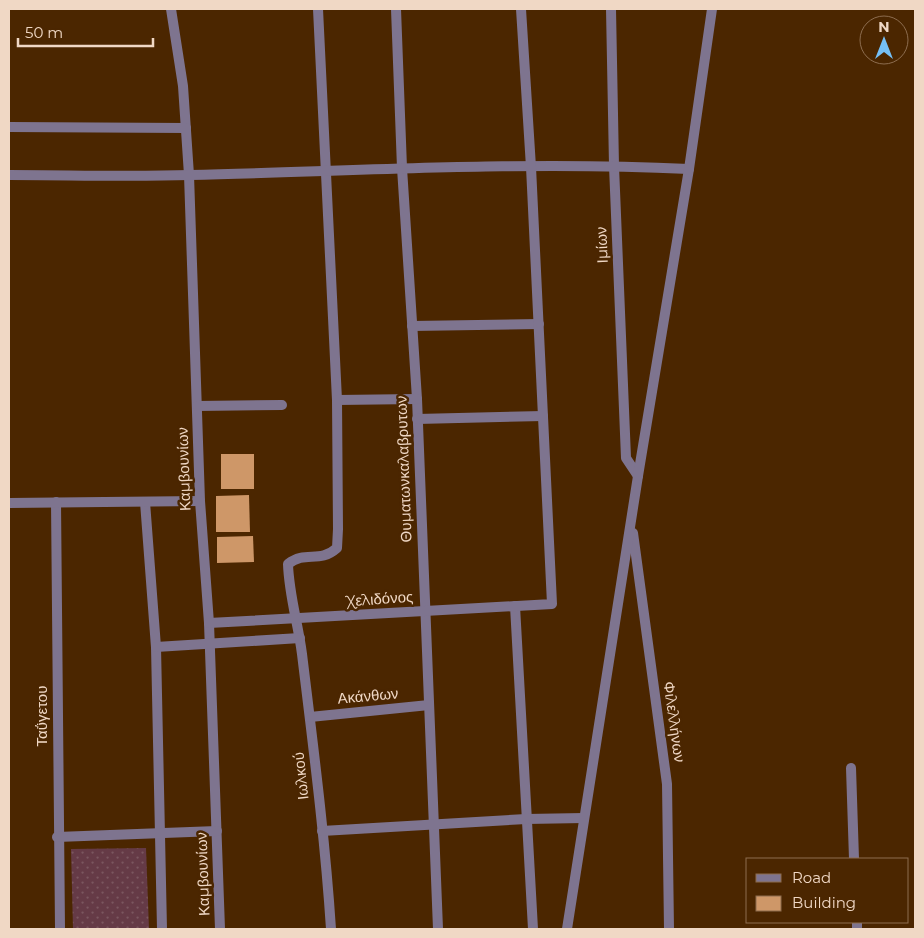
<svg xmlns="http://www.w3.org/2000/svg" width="924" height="938" font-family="Montserrat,sans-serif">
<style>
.grass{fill:url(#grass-dots)}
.building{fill:#ce9768}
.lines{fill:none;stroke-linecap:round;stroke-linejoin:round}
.minor{stroke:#7e748f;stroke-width:10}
.labels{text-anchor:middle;stroke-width:5;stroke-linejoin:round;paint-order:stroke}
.street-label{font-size:15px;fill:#f0d8c5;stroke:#4b2600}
</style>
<defs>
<pattern id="grass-dots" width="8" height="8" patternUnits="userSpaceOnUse" patternTransform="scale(1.25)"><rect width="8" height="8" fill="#653a46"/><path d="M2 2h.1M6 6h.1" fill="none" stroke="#7b565f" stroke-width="1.8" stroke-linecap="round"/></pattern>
</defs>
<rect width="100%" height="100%" fill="#4b2600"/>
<!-- grass -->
<polygon class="grass" points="146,848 149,929 73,929 71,849"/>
<!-- building -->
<g class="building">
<rect x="221" y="454" width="33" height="35"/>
<polygon points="249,495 250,532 216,532 216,496"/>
<polygon points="253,536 254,562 217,563 217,537"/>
</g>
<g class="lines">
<!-- minor -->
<g class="minor">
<polyline points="171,9 183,86 189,175 200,501 209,623 220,929"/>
<path d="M 318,9 L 337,400 L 338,529 L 337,548 C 319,564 306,550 288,564 C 289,595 298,623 302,654 C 313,745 325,837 331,929"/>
<polyline points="396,9 402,168 417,399 438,929"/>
<polyline points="611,9 614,166 626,458 638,476"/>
<polyline points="9,127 186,128"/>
<path d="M 9,175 C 69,175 130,177 190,175 C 357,171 523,161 689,169"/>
<polyline points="412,326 539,324"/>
<polyline points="337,400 417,399"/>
<polyline points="197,406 282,405"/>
<polyline points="417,419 543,416"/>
<polyline points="56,502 60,929"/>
<polyline points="145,502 156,647 162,929"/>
<polyline points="9,503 200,501"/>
<polyline points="633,533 667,784 669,929"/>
<polyline points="515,606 533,929"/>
<polyline points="209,623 552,604 531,167 521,9"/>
<polyline points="156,647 300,638"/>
<polyline points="310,717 429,705"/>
<polyline points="851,768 854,859"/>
<polyline points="322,831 526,819 584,818"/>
<polyline points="57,837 217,831"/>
<polyline points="857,922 857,929"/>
<polyline points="567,929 638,476 689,169 712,9"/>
</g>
</g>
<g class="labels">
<!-- street labels -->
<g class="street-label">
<text transform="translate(602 245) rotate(-92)" y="5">Ιμίων</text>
<text transform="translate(184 469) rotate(-92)" y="5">Καμβουνίων</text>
<text transform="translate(404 469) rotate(-92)" y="5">Θυματωνκαλαβρυτων</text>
<text transform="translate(380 599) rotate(-4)" y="5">Χελιδόνος</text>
<text transform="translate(368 696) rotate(-5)" y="5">Ακάνθων</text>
<text transform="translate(42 716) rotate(-90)" y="5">Ταΰγετου</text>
<text transform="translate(674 722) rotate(82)" y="5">Φιλελλήνων</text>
<text transform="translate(301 776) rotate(-96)" y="5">Ιωλκού</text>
<text transform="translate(203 874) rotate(-92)" y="5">Καμβουνίων</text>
</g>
</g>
<!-- border -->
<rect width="924" height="938" fill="none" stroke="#f0d8c5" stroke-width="20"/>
<!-- legend -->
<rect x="746" y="858" width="162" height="65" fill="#4b2600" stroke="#8d6d4f"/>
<rect x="756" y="874" width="25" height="8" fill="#7e748f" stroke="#8d6d4f"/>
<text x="792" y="883" font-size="15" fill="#f0d8c5">Road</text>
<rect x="756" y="896" width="25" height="15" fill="#ce9768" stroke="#8d6d4f"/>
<text x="792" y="908" font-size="15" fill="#f0d8c5">Building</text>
<!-- north arrow -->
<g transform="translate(884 40)"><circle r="24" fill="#4b2600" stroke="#8d6d4f"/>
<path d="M0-4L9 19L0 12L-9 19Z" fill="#75c0f6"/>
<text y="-8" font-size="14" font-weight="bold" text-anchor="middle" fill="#f0d8c5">N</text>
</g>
<!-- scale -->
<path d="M18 38v8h135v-8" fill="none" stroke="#f0d8c5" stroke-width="2.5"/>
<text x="25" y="38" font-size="15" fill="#f0d8c5" stroke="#4b2600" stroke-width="4" paint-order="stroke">50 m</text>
</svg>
